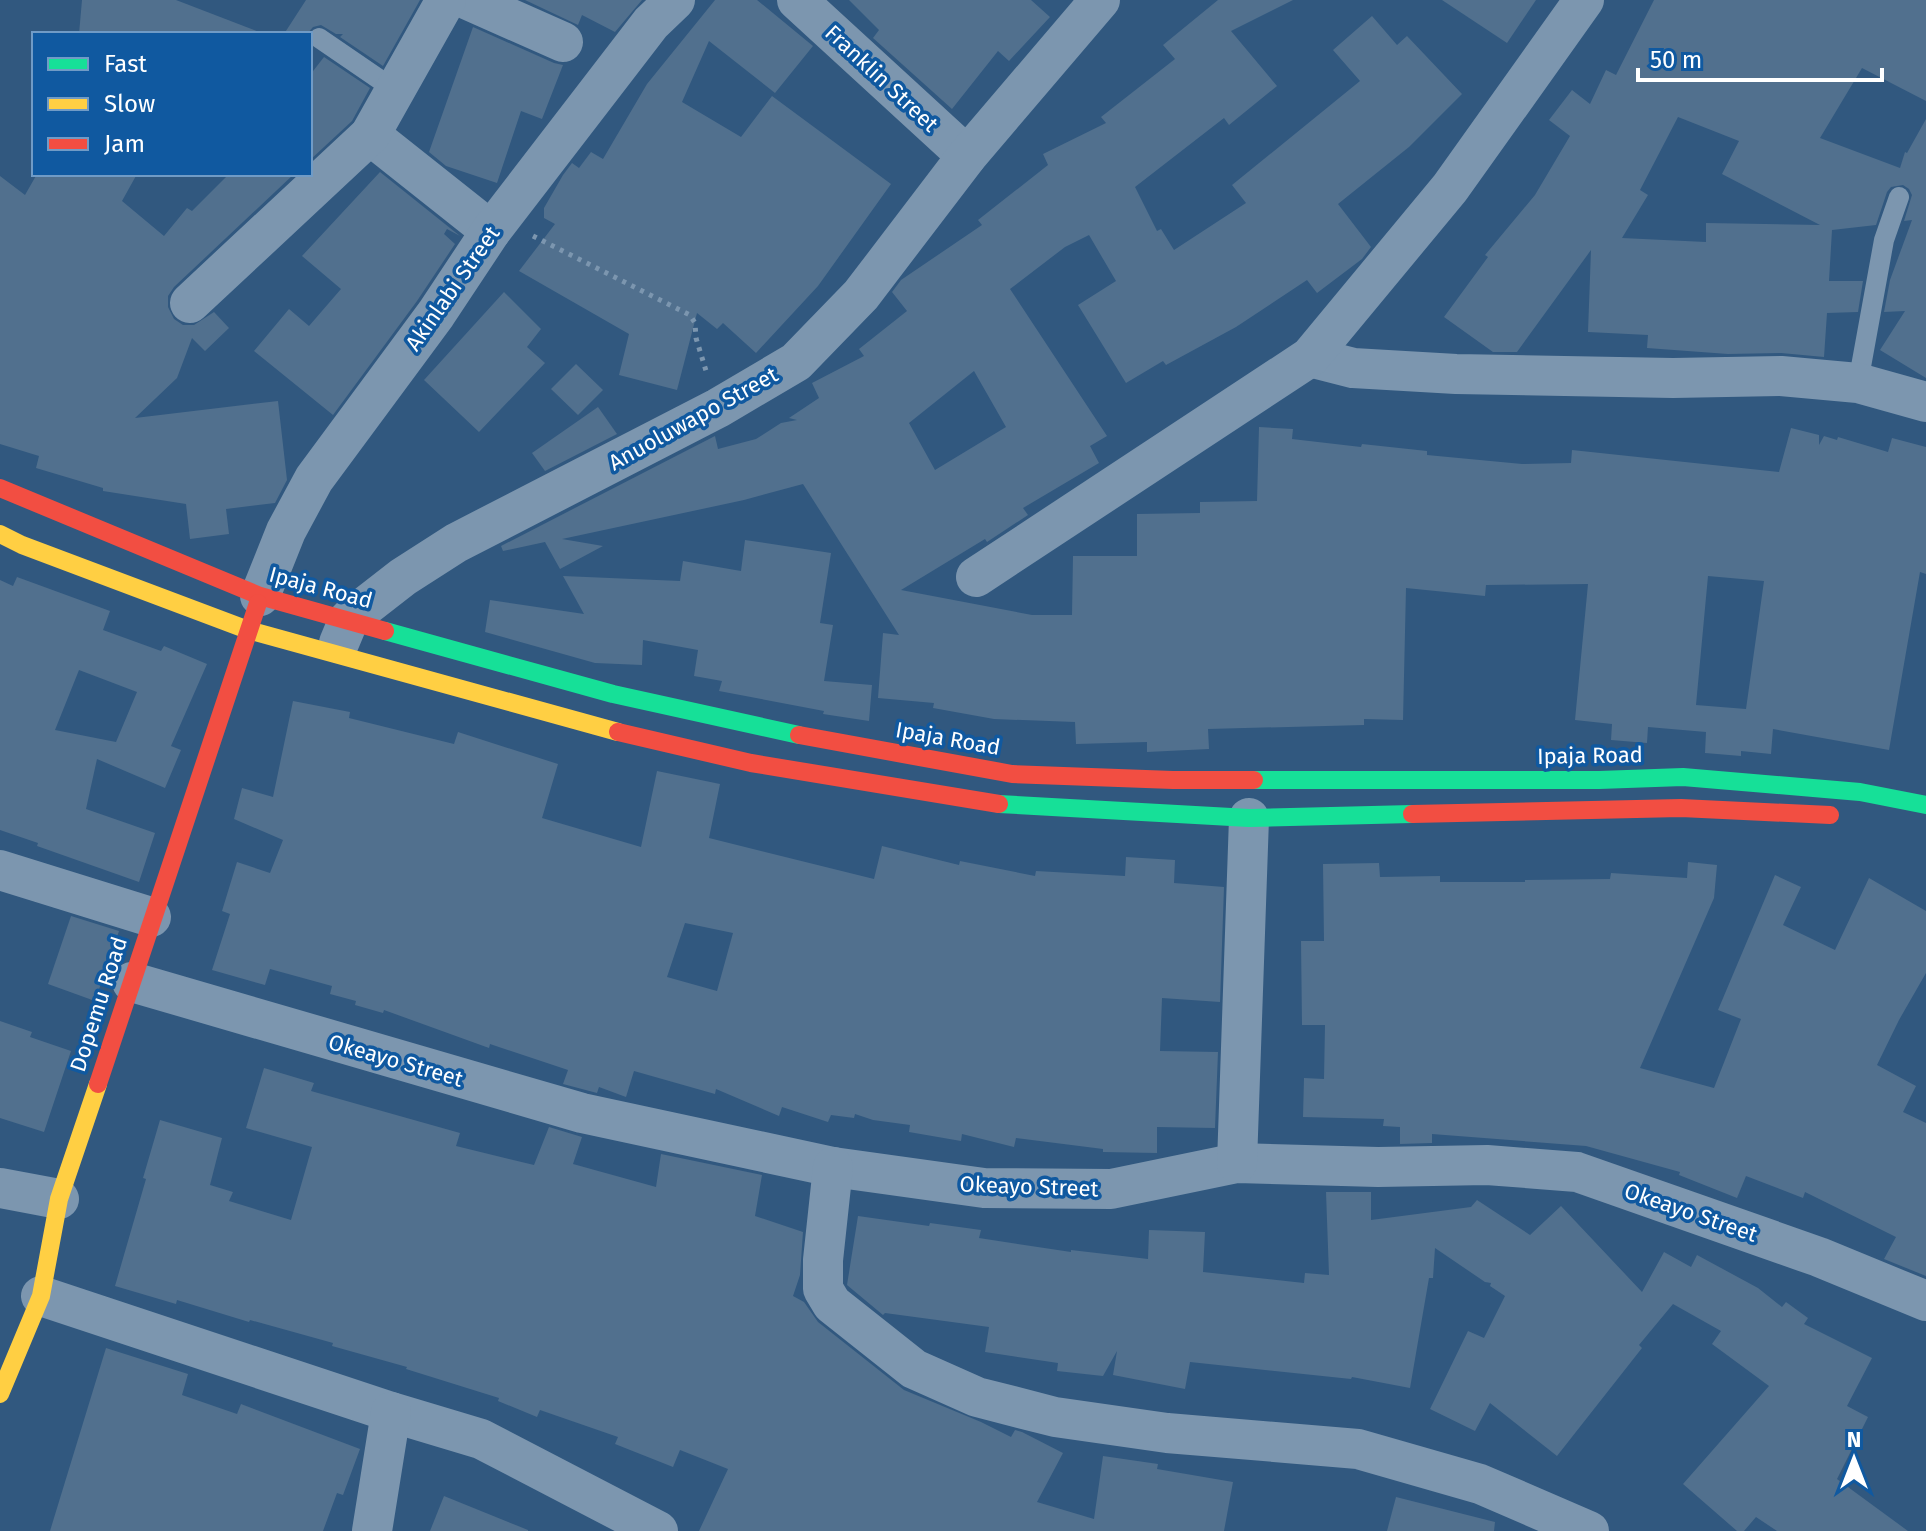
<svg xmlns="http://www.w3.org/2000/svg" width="1926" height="1531" font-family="'Fira Sans',sans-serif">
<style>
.building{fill:#51708e;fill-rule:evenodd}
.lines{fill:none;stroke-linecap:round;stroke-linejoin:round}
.path{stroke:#7c96af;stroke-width:5;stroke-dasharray:4 6;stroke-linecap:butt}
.lane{stroke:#7c96af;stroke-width:20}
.street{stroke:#7c96af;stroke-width:40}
.fast{stroke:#16e098;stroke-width:18}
.slow{stroke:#ffcf43;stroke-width:18}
.jam{stroke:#f24e42;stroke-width:18}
.labels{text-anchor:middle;stroke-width:7;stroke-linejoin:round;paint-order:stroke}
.street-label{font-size:22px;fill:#fff;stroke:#1059a0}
</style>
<rect width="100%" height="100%" fill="#31587f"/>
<!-- building -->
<g class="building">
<polygon points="82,0 176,0 259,32 259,34 79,34"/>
<polygon points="306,0 420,0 383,66 340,37 343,34 336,34 321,25 313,27 307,34 284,34"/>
<polygon points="525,0 642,0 615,32 582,15 578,25"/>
<polygon points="715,0 757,0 813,46 775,93 709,41 682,102 741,137 772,96 891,184 818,286 756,353 723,323 717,329 697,313 677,390 619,375 629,334 519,271 555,224 544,218 544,208 563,175 572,163 579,168 591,152 603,159 647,84"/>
<polygon points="849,0 1031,0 1050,17 1009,61 998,51 952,109 873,38 879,30"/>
<path d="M 1218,0 L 1293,0 L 1231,31 L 1277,86 L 1229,125 L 1224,118 L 1135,187 L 1157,231 L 1161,229 L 1174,250 L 1246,203 L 1232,185 L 1360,81 L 1333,50 L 1372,16 L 1397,45 L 1407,36 L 1462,94 L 1409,147 L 1338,204 L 1371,247 L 1362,259 L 1317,293 L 1307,280 L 1236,327 L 1166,365 L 1163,361 L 1126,383 L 1078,305 L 1116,281 L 1089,235 L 1065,247 L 1010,289 L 1107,436 L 1090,446 L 1099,463 L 1023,508 L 1028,515 L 987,542 L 985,539 L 901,590 L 1032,615 L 1072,615 L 1073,556 L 1137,556 L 1137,514 L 1200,513 L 1200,502 L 1257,501 L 1259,427 L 1293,429 L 1292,439 L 1361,447 L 1362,444 L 1427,451 L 1427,455 L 1522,464 L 1571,463 L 1572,450 L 1779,472 L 1791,428 L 1819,435 L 1819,445 L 1824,436 L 1837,440 L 1838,437 L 1888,452 L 1892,438 L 1926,447 L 1926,574 L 1920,572 L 1889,750 L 1773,729 L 1771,754 L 1741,751 L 1741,756 L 1705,753 L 1706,732 L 1648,727 L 1647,743 L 1611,740 L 1612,724 L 1575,720 L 1588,584 L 1486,585 L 1485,596 L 1406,588 L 1403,720 L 1364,719 L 1364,725 L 1208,729 L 1209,749 L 1147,752 L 1147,742 L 1076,744 L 1075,722 L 994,719 L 933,708 L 934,703 L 878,698 L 883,633 L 899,635 L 803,484 L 744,500 L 562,539 L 603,546 L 560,569 L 545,542 L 503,551 L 501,546 L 713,437 L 715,436 L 718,449 L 756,439 L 781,423 L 797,420 L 789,418 L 819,398 L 812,383 L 864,356 L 859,349 L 907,311 L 892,292 L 901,280 L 982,225 L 978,220 L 1048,165 L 1043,154 L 1106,123 L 1101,117 L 1175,59 L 1163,45 ZM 974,371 L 1006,427 L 935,470 L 909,423 ZM 1708,576 L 1764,581 L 1746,709 L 1696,705 Z"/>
<polygon points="1442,0 1536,0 1507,43"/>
<path d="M 1654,0 L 1926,0 L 1926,101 L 1862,68 L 1820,138 L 1900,168 L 1905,152 L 1907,153 L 1926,119 L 1926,378 L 1880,350 L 1905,311 L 1884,312 L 1890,280 L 1912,220 L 1904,221 L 1912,195 L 1909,189 L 1903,185 L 1891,187 L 1887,192 L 1876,225 L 1832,230 L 1829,281 L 1863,281 L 1858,312 L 1827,313 L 1824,357 L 1781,353 L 1728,354 L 1647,348 L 1648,335 L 1588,332 L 1591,250 L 1517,352 L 1493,352 L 1444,317 L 1488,257 L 1485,255 L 1535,195 L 1570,136 L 1549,120 L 1572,90 L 1590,104 L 1606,70 L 1616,75 ZM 1678,117 L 1739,141 L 1722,174 L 1820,225 L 1706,223 L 1706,242 L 1622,238 L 1648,195 L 1640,190 Z"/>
<polygon points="473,27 554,63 563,65 542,119 521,111 497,183 446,166 429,152"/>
<polygon points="324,57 370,88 352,121 310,160 310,75"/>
<polygon points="380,172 460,236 447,229 444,234 455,244 417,301 333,415 254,351 289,309 309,326 341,289 302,256"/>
<polygon points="37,174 137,174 122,201 164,236 187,208 192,211 229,174 294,174 174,287 168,296 168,307 174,319 183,325 194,325 214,312 229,328 205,351 192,338 177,378 135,418 278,401 287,480 275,503 226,509 229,534 190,539 186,504 103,491 103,488 36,468 39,456 0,444 0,176 25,195"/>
<polygon points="504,292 541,329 527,347 545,363 479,432 424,380"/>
<polygon points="576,364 603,390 578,415 551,389"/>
<polygon points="598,407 617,434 545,471 532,453"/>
<polygon points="745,540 831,553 820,623 833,625 824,681 872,685 869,721 823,714 824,711 719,691 722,681 694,676 698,650 643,640 642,665 595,663 485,632 490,600 584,614 563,576 680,581 683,561 741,571"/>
<path d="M 17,577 L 110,611 L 103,630 L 161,651 L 164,646 L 207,664 L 171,746 L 181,750 L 165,788 L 97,759 L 86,809 L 155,833 L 139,882 L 37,846 L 38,843 L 0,830 L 0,580 L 13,586 ZM 79,670 L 137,692 L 116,742 L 55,730 Z"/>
<path d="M 293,701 L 350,712 L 349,718 L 454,744 L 458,732 L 558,764 L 542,818 L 641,847 L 657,771 L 720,784 L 709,838 L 874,879 L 882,846 L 959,865 L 960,861 L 1035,876 L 1036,871 L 1125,876 L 1126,857 L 1175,860 L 1174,883 L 1224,887 L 1220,1002 L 1162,998 L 1160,1051 L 1218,1052 L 1215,1128 L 1157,1127 L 1157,1153 L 1103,1152 L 1103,1149 L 1016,1138 L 1014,1147 L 962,1134 L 961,1141 L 909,1132 L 910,1125 L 873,1120 L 855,1114 L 854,1118 L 831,1115 L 828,1122 L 782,1107 L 779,1116 L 716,1089 L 715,1094 L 634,1071 L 626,1097 L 599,1087 L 597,1093 L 563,1084 L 568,1070 L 490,1044 L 489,1048 L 384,1010 L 383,1013 L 355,1005 L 356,1001 L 330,994 L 332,986 L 270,969 L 265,985 L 212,970 L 230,914 L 222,911 L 237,862 L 270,873 L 283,840 L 234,819 L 242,788 L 273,797 ZM 685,923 L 733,933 L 717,991 L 667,977 Z"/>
<polygon points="1688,862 1717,865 1714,898 1640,1068 1714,1088 1741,1019 1718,1010 1775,875 1801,887 1783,925 1835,950 1869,878 1926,911 1926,973 1899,1020 1877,1065 1916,1086 1903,1112 1926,1123 1926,1276 1884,1259 1896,1237 1805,1192 1803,1198 1746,1176 1737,1198 1679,1175 1680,1172 1586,1146 1432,1134 1432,1143 1400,1144 1400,1127 1383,1126 1384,1119 1303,1117 1304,1078 1324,1079 1325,1025 1302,1025 1301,941 1324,941 1323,864 1379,863 1380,877 1440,876 1440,882 1525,882 1525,880 1610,879 1611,873 1687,878"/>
<polygon points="71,916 119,931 95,1001 48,984"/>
<polygon points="0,1021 32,1032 30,1037 71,1051 44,1132 0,1118"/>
<polygon points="264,1068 314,1083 311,1091 460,1133 456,1146 534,1165 549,1127 582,1137 573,1164 656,1187 661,1154 762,1175 755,1216 803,1232 800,1275 793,1296 804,1302 818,1322 904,1390 981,1422 1011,1437 1015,1430 1022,1432 1063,1453 1037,1502 1094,1519 1103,1456 1158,1464 1157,1469 1233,1482 1224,1531 699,1531 728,1469 680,1450 673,1467 615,1444 618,1437 540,1410 537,1417 498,1401 499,1398 406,1369 407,1367 332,1346 333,1343 250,1320 249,1322 177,1300 176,1304 115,1286 146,1179 143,1178 160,1120 222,1138 210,1185 233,1192 229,1201 291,1220 312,1147 246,1128"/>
<polygon points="1326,1192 1371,1192 1371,1220 1471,1207 1477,1200 1530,1235 1561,1206 1642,1292 1664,1252 1691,1267 1697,1255 1758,1288 1782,1307 1786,1302 1808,1318 1804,1324 1872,1358 1847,1406 1868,1417 1837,1479 1908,1531 1777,1531 1756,1517 1744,1531 1737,1531 1683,1484 1769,1386 1712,1344 1721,1331 1673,1304 1639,1345 1642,1348 1557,1456 1490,1403 1475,1431 1430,1409 1468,1331 1484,1338 1505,1296 1490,1286 1491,1283 1485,1282 1435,1248 1433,1278 1429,1278 1410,1388 1352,1377 1351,1379 1190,1362 1185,1389 1113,1375 1117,1351 1103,1376 1057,1371 1058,1363 985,1352 989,1327 885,1313 883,1315 847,1285 858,1216 929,1226 930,1223 981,1230 979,1238 1071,1252 1071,1250 1148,1259 1149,1230 1205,1232 1203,1272 1304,1283 1305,1273 1329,1275"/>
<polygon points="106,1348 188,1374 182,1395 237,1414 241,1404 360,1449 343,1495 337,1493 323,1531 50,1531"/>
<polygon points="444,1496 528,1530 528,1531 430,1531"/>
<polygon points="1396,1497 1495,1522 1494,1531 1387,1531"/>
</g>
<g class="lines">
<!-- path -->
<polyline class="path" points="533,236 690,315 695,323 696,338 707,374"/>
<!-- lane -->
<g class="lane">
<polyline points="319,38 395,90"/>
<polyline points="1858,383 1884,240 1899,197"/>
</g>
<!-- street -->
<g class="street">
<polyline points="468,0 563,42"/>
<polyline points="797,0 967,156"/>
<polyline points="370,135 491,231"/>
<polyline points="190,303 370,135 446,0"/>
<polyline points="1310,357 1353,368 1456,374 1673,378 1781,376 1858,383 1926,402"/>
<polyline points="976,577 1310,357 1450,188 1584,0"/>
<polyline points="260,596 286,531 314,479 436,314 491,231 651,23 675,0"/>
<polyline points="339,643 349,619 403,577 456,543 718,408 796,362 861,295 967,156 1100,0"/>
<polyline points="0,870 151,917"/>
<polyline points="132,982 582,1113 833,1167 984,1188 1111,1189 1237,1163 1378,1167 1487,1165 1577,1172 1819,1257 1926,1301"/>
<polyline points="1237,1163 1249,818"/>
<polyline points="833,1167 823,1260 823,1289 832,1304 914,1369 977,1397 1055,1417 1167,1433 1358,1449 1480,1484 1589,1531"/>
<polyline points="0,1188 59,1199"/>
<polyline points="41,1296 391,1412 481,1439 658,1531"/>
<polyline points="372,1531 391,1412"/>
</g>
<!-- fast -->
<g class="fast">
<polyline points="385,631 613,694 799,735"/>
<polyline points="1254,780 1599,780 1683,777 1860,792 1926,805"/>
<polyline points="999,804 1249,818 1412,814"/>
</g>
<!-- slow -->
<g class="slow">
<polyline points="0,534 22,545 248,630 618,732"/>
<polyline points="0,1394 41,1296 59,1199 98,1084"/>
</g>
<!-- jam -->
<g class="jam">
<polyline points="0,488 260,596 385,631"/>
<polyline points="618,732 751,763 999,804"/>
<polyline points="799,735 1012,774 1173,780 1254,780"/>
<polyline points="1412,814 1681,808 1830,815"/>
<polyline points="98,1084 258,603"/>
</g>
</g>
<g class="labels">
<!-- street labels -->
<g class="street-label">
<text transform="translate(882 78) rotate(43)" y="8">Franklin Street</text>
<text transform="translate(452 288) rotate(-55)" y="8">Akinlabi Street</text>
<text transform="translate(693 418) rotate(-29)" y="8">Anuoluwapo Street</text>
<text transform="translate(321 587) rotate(15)" y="8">Ipaja Road</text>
<text transform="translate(948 738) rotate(10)" y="8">Ipaja Road</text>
<text transform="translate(1590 755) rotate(-1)" y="8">Ipaja Road</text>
<text transform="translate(98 1004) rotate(-72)" y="8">Dopemu Road</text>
<text transform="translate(396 1060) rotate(16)" y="8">Okeayo Street</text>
<text transform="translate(1029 1186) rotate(2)" y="8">Okeayo Street</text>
<text transform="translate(1691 1212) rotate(19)" y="8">Okeayo Street</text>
</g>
</g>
<!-- legend -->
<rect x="32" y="32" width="280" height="144" fill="#1059a0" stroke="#709bc6" stroke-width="2"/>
<rect x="48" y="58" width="40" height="12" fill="#16e098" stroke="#709bc6" stroke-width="2"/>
<text x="104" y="72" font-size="24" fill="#ffffff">Fast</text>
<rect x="48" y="98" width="40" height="12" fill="#ffcf43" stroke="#709bc6" stroke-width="2"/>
<text x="104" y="112" font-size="24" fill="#ffffff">Slow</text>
<rect x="48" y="138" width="40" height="12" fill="#f24e42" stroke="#709bc6" stroke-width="2"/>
<text x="104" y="152" font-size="24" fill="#ffffff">Jam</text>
<!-- north arrow -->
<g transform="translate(1854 1459)" stroke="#1059a0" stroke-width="6" paint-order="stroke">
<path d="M0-6L14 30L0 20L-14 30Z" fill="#ffffff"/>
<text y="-12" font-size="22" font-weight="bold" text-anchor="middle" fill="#ffffff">N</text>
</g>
<!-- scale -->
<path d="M1638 68v12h244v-12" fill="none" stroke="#ffffff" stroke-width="4"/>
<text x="1650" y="68" font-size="24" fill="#ffffff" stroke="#1059a0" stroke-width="6" paint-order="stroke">50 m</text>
</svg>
